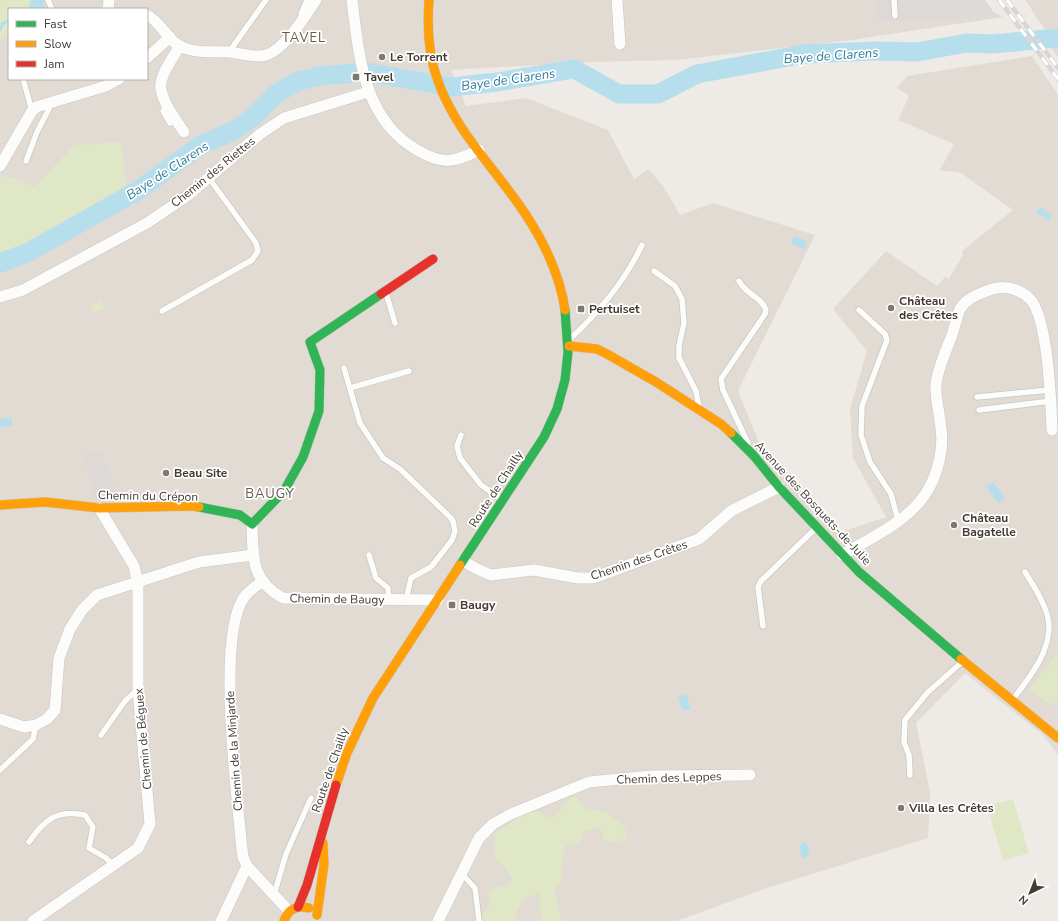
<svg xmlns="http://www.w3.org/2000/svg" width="1058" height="921" font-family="'Nunito Sans',sans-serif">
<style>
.residential{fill:#e2dbd3}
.green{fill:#dfe7c6}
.parking{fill:#ddd9d6}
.water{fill:#b6deec}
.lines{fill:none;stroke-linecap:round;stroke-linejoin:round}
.stream{stroke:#b6deec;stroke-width:3}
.river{stroke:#b6deec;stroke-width:19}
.lane-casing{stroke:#cac6c2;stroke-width:7}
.street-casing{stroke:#cac6c2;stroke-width:12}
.fast-casing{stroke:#cec7be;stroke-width:10}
.slow-casing{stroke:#cec7be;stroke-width:10}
.jam-casing{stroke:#cec7be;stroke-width:10}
.lane{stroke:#fcfcfb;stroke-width:5.5}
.street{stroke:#fcfcfb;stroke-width:11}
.fast{stroke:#30b455;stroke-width:9}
.slow{stroke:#ff9f0a;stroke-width:9}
.jam{stroke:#e5322d;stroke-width:9}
.rail-casing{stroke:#d8d7d7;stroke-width:4.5}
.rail{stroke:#fff;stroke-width:3;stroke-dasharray:9;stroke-linecap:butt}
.poi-dot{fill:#7e7872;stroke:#fff;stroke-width:1.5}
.labels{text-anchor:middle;stroke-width:3.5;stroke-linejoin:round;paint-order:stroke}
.poi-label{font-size:12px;font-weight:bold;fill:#423a33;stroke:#fff;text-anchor:start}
.street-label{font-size:12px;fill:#423a33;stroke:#fff}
.neighbourhood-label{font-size:13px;letter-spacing:1px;fill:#64564b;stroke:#fff}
.water-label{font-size:13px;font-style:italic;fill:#2d7c9b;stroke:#fff}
</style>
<rect width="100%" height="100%" fill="#eeeae6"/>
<!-- residential -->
<g class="residential">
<polygon points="43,0 985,0 994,12 1003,17 851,40 676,60 590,62 451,70 466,106 526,98 608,130 634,179 648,169 663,186 680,215 713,203 815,235 738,391 761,447 838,533 886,517 853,458 850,409 867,351 833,309 886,251 937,286 945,277 949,279 963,255 962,251 1013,210 961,173 940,170 954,144 898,120 909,96 897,88 907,76 1032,56 1058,95 1058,755 1043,735 965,673 916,723 930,792 928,838 764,889 677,921 0,921 0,264 35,243 98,217 75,145 35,187 0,175 0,40 9,34 9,79 147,79 147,9 34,9"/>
<polygon points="1025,0 1058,0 1058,57 1038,32 1046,31"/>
</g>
<!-- green -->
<g class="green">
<polygon points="0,0 43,0 34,9 9,9 9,34 0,40"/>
<polygon points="121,142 126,184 98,217 35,243 0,264 0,175 35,187 75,145"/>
<polygon points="101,300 105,308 94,313 90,305"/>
<polygon points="1058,652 1058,698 1051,706 1029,689"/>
<path d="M 576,796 L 584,808 L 588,810 L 592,808 L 602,812 L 607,812 C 618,824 623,817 628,838 L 615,843 L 605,841 L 600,829 L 596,828 L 583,832 L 579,842 L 573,846 L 569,842 C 560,852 563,870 561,884 L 555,888 C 554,894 561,911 561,921 L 543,921 L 540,912 L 539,893 C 527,895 513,908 516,921 L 483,921 L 482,914 C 490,908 489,902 489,892 L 496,886 L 505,887 L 512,879 L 504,865 L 495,860 L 495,833 L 528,810 L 536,809 L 547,817 L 554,818 L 571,797 Z"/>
<polygon points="1013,799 1029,853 1003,861 987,806"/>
</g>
<!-- parking -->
<g class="parking">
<polygon points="878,0 983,0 995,16 874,22"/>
<polygon points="101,452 122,507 99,508 83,454"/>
</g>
<!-- water -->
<g class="water">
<polygon points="31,0 44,0 44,9 28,9"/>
<polygon points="1040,207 1052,216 1049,221 1036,212"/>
<polygon points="794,236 807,241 804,249 791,244"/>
<polygon points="11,417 13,425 0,428 0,419"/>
<polygon points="993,482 1005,498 998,503 986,487"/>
<polygon points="686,694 691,709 683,711 678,697"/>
<path d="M 802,842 L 806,843 C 809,848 810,852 807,857 L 803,858 C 800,854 799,846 802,842 Z"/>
</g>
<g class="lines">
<!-- stream -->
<polyline class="stream" points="0,30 3,23 9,21"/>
<!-- river -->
<polyline class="river" points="0,263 27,253 137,191 201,145 235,130 251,119 276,94 298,81 320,76 367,72 451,87 497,82 574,69 619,94 658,94 697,74 804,54 875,51 917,52 967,43 992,44 1058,38"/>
<!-- lane casing -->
<g class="lane-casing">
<g id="lane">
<polyline points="48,0 52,9"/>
<polyline points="894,0 895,16"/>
<polyline points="301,14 307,0"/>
<polyline points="229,52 266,0"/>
<polyline points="23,79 32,111"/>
<polyline points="166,105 163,111 170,123"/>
<polyline points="26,161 37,132 52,103"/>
<polyline points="654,271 675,286 682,299 684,323 679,346 679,358 696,391 699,407"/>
<path d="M 739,281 C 745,294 762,297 766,310 L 765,314 L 721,379 L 723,390 L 748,443"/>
<polyline points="386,293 395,323"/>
<polyline points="859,310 885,334 887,340 862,406 861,435 870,462 891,494 898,520"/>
<polyline points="162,311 252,260 258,251 256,243 209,178"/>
<path d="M 571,338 C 600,311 625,281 642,245"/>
<polyline points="344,368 360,423 383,458 400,469 450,517 453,521 455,531 452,540 431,567 411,578 406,600"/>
<polyline points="350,388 409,371"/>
<polyline points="977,397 1050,390"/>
<polyline points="979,410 1051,401"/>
<polyline points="461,435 457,446 460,458 481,485 503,500"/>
<polyline points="369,555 376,578 388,588 389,600"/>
<polyline points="763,626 758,587 761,581 816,528"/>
<path d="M 1013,699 C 1029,678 1050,653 1049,625 C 1048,607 1034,587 1025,572"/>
<polyline points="101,735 125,701 137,690"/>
<polyline points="0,770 33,739 36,725"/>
<polyline points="910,775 909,755 904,742 905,720 928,692 962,662"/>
<path d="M 29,842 C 44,820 57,809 85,815 L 93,827 L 89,848 L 106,858 L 113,865"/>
<polyline points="462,874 475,888 479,921"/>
<polyline points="274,895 286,854 311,798"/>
</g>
</g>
<!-- street casing -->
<g class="street-casing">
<g id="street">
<path d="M 352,0 C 359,56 363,119 417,150 C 443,165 453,163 479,150"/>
<polyline points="617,0 620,44"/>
<polyline points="108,9 109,0"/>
<path d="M 147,15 C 162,23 167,40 180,46 C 195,54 213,51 229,52 C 239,53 249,56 259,56 C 281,57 305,16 316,0"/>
<path d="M 180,46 C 173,57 164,69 161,82 C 158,97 176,120 184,132"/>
<polyline points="147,58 170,37"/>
<polyline points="0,166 32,111 36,107 106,86 119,79"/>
<polyline points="0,297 23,290 147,223 187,196 260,134 284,118 368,92"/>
<path d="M 252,524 C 253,557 251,581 283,598 L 438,600"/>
<path d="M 842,555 C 872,537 912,520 929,488 C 938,472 944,447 941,429 C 940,414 935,399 936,384 C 938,367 947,349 953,332 C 955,325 957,316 960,309 C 965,300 978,294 987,291 C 1003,284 1017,288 1029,298 C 1048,315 1051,403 1052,430"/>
<polyline points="463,561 477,569 491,575 534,570 578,578 593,578 699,539 731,511 779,487"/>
<path d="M 262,582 C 256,586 249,591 245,596 C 216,633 237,791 241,841 L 243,857 L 247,866 L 289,911"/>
<polyline points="0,719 24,727 36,725 47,719 55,710 59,658 70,629 82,610 97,595 199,562 253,555"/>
<polyline points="33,921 138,848 150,824 138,690 138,584 134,566 99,508"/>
<polyline points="221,921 247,866"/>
<polyline points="438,921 479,838 493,824 511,814 589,782 651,776 750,775"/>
</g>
</g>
<!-- fast casing -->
<g class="fast-casing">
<g id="fast">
<polyline points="731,433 754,456 779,487 859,572 961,659"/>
<polyline points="199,507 240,515 252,524 284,491 303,457 319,411 320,370 310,342 381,294"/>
<polyline points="460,565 544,437 557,409 565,380 568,352 565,310"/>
</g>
</g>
<!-- slow casing -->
<g class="slow-casing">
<g id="slow">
<path d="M 429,0 C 427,27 428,55 438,81 C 456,133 497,170 526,215 C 545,244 560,275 565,310"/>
<polyline points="569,346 597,349 607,354 656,382 721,424 731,433"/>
<polyline points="0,505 45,502 99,508 191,506 199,507"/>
<polyline points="961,659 1058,738"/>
<polyline points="336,785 347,753 373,698 460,565"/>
<polyline points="317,915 324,864 323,843"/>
<path d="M 284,921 C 288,909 297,905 309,908"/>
</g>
</g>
<!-- jam casing -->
<g class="jam-casing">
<g id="jam">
<polyline points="381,294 433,259"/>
<polyline points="298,907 307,885 336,785"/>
</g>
</g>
<!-- lane -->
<use href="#lane" class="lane"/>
<!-- street -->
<use href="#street" class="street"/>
<!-- fast -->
<use href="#fast" class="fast"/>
<!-- slow -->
<use href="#slow" class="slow"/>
<!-- jam -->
<use href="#jam" class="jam"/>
<!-- rail casing -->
<g class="rail-casing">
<g id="rail">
<polyline points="999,0 1058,79"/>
<polyline points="1007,0 1058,68"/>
</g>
</g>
<!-- rail -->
<use href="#rail" class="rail"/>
</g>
<!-- markers -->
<g class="poi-dot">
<circle cx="382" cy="57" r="4"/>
<rect x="352" y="73" width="8" height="8" rx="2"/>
<circle cx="891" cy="308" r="4"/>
<rect x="577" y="305" width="8" height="8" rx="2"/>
<circle cx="166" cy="473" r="4"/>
<circle cx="954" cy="525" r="4"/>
<rect x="448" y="601" width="8" height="8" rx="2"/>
<circle cx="901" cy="808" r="4"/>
</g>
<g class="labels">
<!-- poi labels -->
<g class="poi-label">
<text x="390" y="61">Le Torrent</text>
<text x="364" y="81">Tavel</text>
<text x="899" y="305">Château<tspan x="899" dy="14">des Crêtes</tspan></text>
<text x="589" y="313">Pertuiset</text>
<text x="174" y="477">Beau Site</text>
<text x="962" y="522">Château<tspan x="962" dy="14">Bagatelle</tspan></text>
<text x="460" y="609">Baugy</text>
<text x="909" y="812">Villa les Crêtes</text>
</g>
<!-- street labels -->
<g class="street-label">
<text transform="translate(213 172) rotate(-39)" y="4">Chemin des Riettes</text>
<text transform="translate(496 489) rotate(-57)" y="4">Route de Chailly</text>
<text transform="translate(148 496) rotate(1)" y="4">Chemin du Crépon</text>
<text transform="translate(813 503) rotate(47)" y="4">Avenue des Bosquets-de-Julie</text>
<text transform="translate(639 560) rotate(-19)" y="4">Chemin des Crêtes</text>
<text transform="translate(337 599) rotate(1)" y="4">Chemin de Baugy</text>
<text transform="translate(143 739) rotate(-95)" y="4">Chemin de Béguex</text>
<text transform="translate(234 751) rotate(-94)" y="4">Chemin de la Minjarde</text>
<text transform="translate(330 770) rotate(-71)" y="4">Route de Chailly</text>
<text transform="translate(669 778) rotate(-2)" y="4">Chemin des Leppes</text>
</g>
<!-- neighbourhood labels -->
<g class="neighbourhood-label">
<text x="304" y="42">TAVEL</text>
<text x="270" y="498">BAUGY</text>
</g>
<!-- water labels -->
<g class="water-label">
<text transform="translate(831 55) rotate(-4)" y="5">Baye de Clarens</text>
<text transform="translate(508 79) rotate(-8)" y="5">Baye de Clarens</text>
<text transform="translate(167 170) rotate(-33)" y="5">Baye de Clarens</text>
</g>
</g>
<!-- legend -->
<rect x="8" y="8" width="140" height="72" fill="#ffffff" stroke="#b3b0ad"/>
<rect x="16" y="21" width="20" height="6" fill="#30b455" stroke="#b3b0ad"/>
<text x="44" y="28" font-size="12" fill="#423a33">Fast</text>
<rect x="16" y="41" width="20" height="6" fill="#ff9f0a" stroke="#b3b0ad"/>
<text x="44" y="48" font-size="12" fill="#423a33">Slow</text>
<rect x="16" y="61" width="20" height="6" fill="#e5322d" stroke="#b3b0ad"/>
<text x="44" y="68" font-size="12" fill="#423a33">Jam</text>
<!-- north arrow -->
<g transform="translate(1030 893) rotate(223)" stroke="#ffffff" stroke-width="3" paint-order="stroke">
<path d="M0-3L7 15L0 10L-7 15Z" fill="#423a33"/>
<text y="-6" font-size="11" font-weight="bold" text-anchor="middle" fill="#423a33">N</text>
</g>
</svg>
